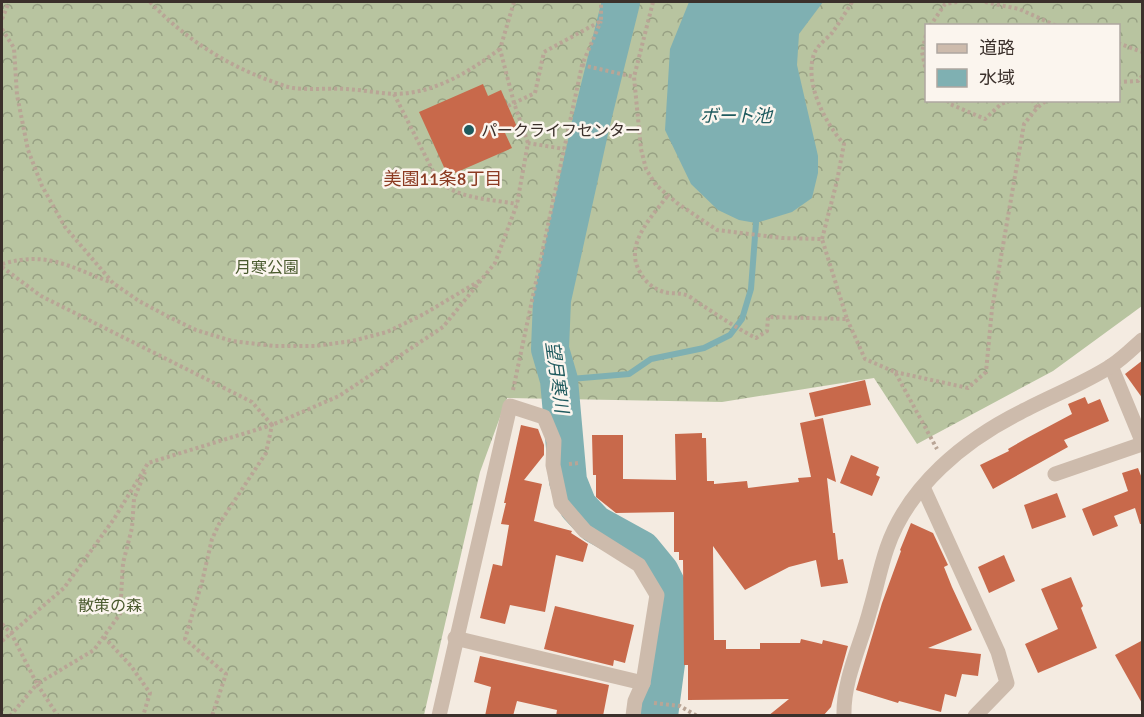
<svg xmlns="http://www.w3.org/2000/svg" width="1144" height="717" font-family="Signika,'Noto Sans JP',sans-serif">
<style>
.forest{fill:url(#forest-crowns);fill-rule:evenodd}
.water{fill:#7fb0b2}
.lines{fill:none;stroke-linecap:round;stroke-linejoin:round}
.stream{stroke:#7fb0b2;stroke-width:6}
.river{stroke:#7fb0b2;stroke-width:38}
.building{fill:#c8694b}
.path{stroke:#b9a596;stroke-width:4;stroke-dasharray:3 3;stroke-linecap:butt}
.minor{stroke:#cdbbac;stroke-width:15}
.poi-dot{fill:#1f5a5e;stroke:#fbf5ee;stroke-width:2}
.labels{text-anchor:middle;stroke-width:5;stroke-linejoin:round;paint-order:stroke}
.poi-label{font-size:16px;fill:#3b302b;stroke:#fbf5ee;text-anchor:start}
.park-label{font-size:16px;fill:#4a5a2e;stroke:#fbf5ee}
.water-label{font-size:18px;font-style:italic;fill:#1f5a5e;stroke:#fbf5ee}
.neighbourhood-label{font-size:18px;fill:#8c3b22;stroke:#fbf5ee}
</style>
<defs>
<pattern id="forest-crowns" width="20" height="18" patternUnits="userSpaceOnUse" patternTransform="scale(1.5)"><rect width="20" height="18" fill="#b8c4a0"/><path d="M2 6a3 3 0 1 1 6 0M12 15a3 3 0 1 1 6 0" fill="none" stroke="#97a083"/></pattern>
</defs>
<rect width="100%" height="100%" fill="#f4ebe1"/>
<!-- forest -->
<path class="forest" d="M 2,2 L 1142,2 L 1142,306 L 1053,371 L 917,444 L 874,378 L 722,402 L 507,398 L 480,472 L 424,715 L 2,715 ZM 926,26 L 1118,26 L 1118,100 L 926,100 Z"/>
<!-- water -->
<polygon class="water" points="689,2 823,2 799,34 797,65 818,156 818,173 812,198 792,212 756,223 739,220 718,210 691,184 665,130 670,49"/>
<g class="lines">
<!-- stream -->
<polyline class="stream" points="559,380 629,374 651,359 704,348 730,335 742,319 751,289 756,223"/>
<!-- river -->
<polyline class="river" points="621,2 591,123 552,300 550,349 559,380 568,481 578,506 595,524 642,550 660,572 668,588 671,626 659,716"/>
</g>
<!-- building -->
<g class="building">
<polygon points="483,84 488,96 501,90 517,127 505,133 512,148 448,176 419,112"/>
<polygon points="1143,360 1143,399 1125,374"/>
<polygon points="865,380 871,405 815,417 809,393"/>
<polygon points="1085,397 1088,404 1100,399 1109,421 1064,440 1068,447 993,489 980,465 1009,451 1008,449 1027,438 1072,414 1068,404"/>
<polygon points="823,418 836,482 827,478 833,533 835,533 838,560 843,559 848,583 821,587 816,560 789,567 745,590 713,546 714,640 726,640 726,649 760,649 760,643 800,643 801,639 822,644 823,640 848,646 831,707 823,716 768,716 789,699 688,700 688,665 684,665 683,560 679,560 679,552 674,552 674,512 616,513 596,497 596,475 593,475 592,435 623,435 623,479 676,480 675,434 702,433 702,438 706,438 707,481 714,481 714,484 747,481 748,488 799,482 798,478 811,477 800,423"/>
<polygon points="521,425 538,429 544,445 544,455 524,480 542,484 534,521 572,531 571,533 588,544 583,562 556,555 545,612 510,605 505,624 480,618 493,564 502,566 509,525 501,524 506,503 504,503"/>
<polygon points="851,455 879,467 876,475 880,477 872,496 840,483"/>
<polygon points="1138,468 1143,481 1143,524 1140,524 1135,508 1114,516 1118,526 1093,536 1082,509 1128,491 1122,473"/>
<polygon points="1057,493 1066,517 1032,529 1024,505"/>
<polygon points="911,523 933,533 948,565 944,567 952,587 972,630 928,648 981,654 978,676 962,674 956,697 945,694 941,712 899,701 898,703 856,690 882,603 901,551 900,550"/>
<polygon points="1004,555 1015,581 989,593 978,567"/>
<polygon points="1071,577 1083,606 1081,608 1097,648 1038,673 1025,644 1058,629 1041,589"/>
<polygon points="555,606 634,625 625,663 614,660 613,666 544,649"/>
<polygon points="1143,640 1143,705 1115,655"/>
<polygon points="480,656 609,685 603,716 556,716 557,710 517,701 513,716 485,716 491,687 474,682"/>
</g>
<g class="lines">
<!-- path -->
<g class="path">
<path d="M 150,2 C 183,37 226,65 271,81 C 278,83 285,87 293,88 C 310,90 329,88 347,89 C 362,90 378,93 393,94 C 434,94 469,72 500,49"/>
<polyline points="514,2 500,49 514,103 528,143"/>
<path d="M 653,2 L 634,77 L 641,149 L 646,169 L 656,185 L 677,203 L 717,230 L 782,238 L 822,239 L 847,319 L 768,317 L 767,331 L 756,338 C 738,329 722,318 705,307 C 699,304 692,297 686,295 C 677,292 668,295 659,290 C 650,286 644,280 640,272 C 623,244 653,216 668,195"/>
<polyline points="985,2 1019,9 1057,26"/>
<polyline points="2,19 9,2"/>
<polyline points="930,26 945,4 957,2"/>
<polyline points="2,29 14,48 17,95 28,150 42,186 65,227 113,283 139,301 169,317 196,330 232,341 274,346 315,346 352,341 387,332 424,314 481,280"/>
<polyline points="926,35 922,52 926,71"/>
<polyline points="1118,43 1142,52"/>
<polyline points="582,65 634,77"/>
<polyline points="1118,82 1138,81 1142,76"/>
<path d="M 394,94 L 437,179 C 456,199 490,199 517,204"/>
<polyline points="947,100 950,104 985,119 1001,104 1011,100"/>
<polyline points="1032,100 1037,108"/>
<polyline points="508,106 535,93 544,52 601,21 601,2"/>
<path d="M 822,239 L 837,181 L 844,144 C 825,123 804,83 814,54 C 817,46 826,39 832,33 C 839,23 846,12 852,2"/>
<path d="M 2,264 C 47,251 68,266 110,282"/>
<polyline points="2,267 41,296 252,402 272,425 339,396 443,327 495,263 517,204 528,143 564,149"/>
<polyline points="847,319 865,359 895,372 937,449"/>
<polyline points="895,372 968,388 986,372 992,309 1024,124 1037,108 1047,100"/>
<polyline points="513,390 582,65 601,21"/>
<polyline points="569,464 579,463"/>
<polyline points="2,624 11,633 37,684 94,650 120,614 123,563 132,528 134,499 145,472"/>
<polyline points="104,637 131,666 150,693 143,716"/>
<polyline points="2,641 64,588 114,519 148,463 272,425 266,453 219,524 212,539 202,582 185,639 226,674 212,716"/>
<polyline points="654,703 680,706 697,716"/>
<polyline points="10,716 37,684 58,716"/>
</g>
<!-- minor -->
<g class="minor">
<polyline points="1111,366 1142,441"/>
<polyline points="1055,474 1142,444"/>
<polyline points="923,487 998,652 1007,683 975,716"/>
<polyline points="455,638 643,683"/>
<polyline points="439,716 510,406 544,417 554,441 553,465 561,503 585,531 639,565 657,595 643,683 635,701 633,716"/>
<path d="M 844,716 C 843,679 861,645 870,610 C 876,590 880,568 887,548 C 908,486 965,440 1021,412 C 1049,397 1085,383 1111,366 C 1122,359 1132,349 1142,340"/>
</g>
</g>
<!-- markers -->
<circle class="poi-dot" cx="469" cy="130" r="6"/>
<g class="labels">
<!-- poi labels -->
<g class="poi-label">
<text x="481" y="136">パークライフセンター</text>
</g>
<!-- park labels -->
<g class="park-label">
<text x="267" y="273">月寒公園</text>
<text x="110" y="611">散策の森</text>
</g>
<!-- water labels -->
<g class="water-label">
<text x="736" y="122">ボート池</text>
<text transform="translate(557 377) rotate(82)" y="6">望月寒川</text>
</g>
<!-- neighbourhood labels -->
<g class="neighbourhood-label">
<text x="443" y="185">美園11条8丁目</text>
</g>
</g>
<!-- border -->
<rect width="1144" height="717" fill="none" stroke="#3b302b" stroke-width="6"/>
<!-- legend -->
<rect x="925" y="24" width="195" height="78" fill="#fbf5ee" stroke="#aea6a0" stroke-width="1.5"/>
<rect x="937" y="44" width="30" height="9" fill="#cdbbac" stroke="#aea6a0" stroke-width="1.5"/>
<text x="979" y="54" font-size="18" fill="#3b302b">道路</text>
<rect x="937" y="69" width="30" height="18" fill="#7fb0b2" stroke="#aea6a0" stroke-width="1.5"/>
<text x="979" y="84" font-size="18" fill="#3b302b">水域</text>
</svg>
